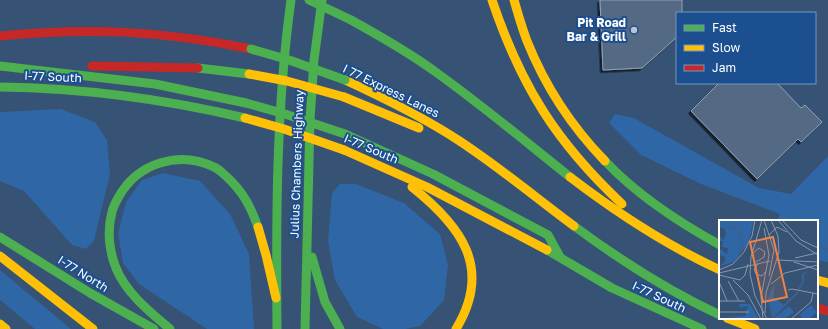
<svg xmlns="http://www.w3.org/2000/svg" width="828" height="329" font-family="'Golos Text',sans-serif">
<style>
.green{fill:#2f66a5}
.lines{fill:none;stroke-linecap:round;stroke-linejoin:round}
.stream{stroke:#3b618d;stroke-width:2.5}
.building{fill:#526984;stroke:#92a2b6;filter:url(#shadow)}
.fast{stroke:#4caf50;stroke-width:9}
.slow{stroke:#ffc107;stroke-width:9}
.jam{stroke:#c62828;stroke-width:9}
.fast-bridge{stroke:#4caf50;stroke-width:9}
.slow-bridge{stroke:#ffc107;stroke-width:9}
.poi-dot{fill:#b9c2ce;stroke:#1b4f8f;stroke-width:1.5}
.labels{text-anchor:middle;stroke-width:4;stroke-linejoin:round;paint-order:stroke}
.poi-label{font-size:12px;font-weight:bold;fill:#fff;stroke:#1b4f8f;text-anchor:end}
.street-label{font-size:12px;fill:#fff;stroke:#1b4f8f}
.inset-river{fill:none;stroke:#3b618d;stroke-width:2}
.inset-road{fill:none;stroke:#8697ac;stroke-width:1}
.view{fill:#ee8249;fill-opacity:0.15;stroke:#ee8249;stroke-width:2}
.inset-edge{fill:none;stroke:#fff;stroke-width:2}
</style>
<defs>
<filter id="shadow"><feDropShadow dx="-2.5" dy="2.5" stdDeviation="0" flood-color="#0009"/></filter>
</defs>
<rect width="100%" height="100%" fill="#365274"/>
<!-- green -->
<g class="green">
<polygon points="61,109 95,122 107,140 110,174 94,241 86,249 72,245 24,191 0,181 0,112"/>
<polygon points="615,114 634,118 759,188 791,194 828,156 828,262 817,260 817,221 777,221 780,214 701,184 641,155 609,123"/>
<polygon points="163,173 200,181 230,214 249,254 254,329 207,329 139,284 123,263 118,233 126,202 142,180"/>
<polygon points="340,184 356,184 404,203 440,234 448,265 444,300 420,326 406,329 383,329 357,317 335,280 328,241 332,193"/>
<polygon points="0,270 6,275 71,329 35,329 0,300"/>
</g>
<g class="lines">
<!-- stream -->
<polyline class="stream" points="817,245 828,249"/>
</g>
<!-- building -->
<g class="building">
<polygon points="600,0 682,0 682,13 677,13 677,37 642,68 603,70"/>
<polygon points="719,83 777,83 801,108 805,105 822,122 801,142 798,139 757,179 691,111"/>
</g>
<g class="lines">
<!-- fast -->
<g class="fast">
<path d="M 351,20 C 380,36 410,53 437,73 C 483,106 526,142 570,177"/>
<polyline points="0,66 155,84 246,103"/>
<polyline points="198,68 249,74"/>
<path d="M 0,87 C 83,88 164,99 245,118"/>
<polyline points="345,134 433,174 548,235 560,257"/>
<path d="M 605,161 C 638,196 678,222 720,245"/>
<path d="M 574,226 C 620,260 668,291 720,315"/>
<polyline points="0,237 90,293 154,329"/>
<polyline points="547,250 612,288 702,329"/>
<polyline points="312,257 325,302 340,329"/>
<path d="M 170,329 C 150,312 126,293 116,268 C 109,251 107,230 112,212 C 113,207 116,202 118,198 C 137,163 179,150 214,167 C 219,169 222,173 226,176 C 243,192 250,205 258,227"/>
<path d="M 277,329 C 276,219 276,109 291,0"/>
<polyline points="305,329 310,120 314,60 322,0"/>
</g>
<!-- slow -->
<g class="slow">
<path d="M 492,0 C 521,86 556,142 622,204"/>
<path d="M 514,0 C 518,14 522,28 527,41 C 545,86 572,127 605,161"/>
<path d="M 345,80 C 384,98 423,117 458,140 C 498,166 535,197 574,226"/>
<polyline points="344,97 419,128"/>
<polyline points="344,150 427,187 547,250"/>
<path d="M 570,177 C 617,213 666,245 720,270"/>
<path d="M 412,187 C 461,226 493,268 456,329"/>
<polyline points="258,227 266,255 276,298"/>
<polyline points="0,256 93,329"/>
<polyline points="817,280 828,283"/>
<polyline points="727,318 755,329"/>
<polyline points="0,324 6,329"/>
</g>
<!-- jam -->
<g class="jam">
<path d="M 0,36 C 89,27 164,31 251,49"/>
<polyline points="92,66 198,68"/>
<polyline points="817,308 828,311"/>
</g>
<!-- fast-bridge -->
<g class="fast-bridge">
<polyline points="309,0 351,20"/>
<polyline points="251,49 289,60 345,80"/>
<polyline points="246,103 285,114 345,134"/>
</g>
<!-- slow-bridge -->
<g class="slow-bridge">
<polyline points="249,74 287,81 344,97"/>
<polyline points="245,118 284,129 344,150"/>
</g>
</g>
<!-- markers -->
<circle class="poi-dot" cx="634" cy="30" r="4"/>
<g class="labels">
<!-- poi labels -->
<g class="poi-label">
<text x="626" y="27">Pit Road<tspan x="626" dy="14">Bar &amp; Grill</tspan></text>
</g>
<!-- street labels -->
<g class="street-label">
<text transform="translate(53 77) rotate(3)" y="4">I-77 South</text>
<text transform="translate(391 91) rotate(26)" y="4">I 77 Express Lanes</text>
<text transform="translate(371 149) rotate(23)" y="4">I-77 South</text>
<text transform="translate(297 164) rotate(-88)" y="4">Julius Chambers Highway</text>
<text transform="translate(83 274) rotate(32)" y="4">I-77 North</text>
<text transform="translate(659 297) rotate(25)" y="4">I-77 South</text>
</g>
</g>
<!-- overview -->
<g transform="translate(719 220)">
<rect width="99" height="99" fill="#365274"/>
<path d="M 4,0 L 35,0 L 29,24 L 15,42 L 1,46 L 7,40 L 5,36 L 0,35 L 0,28 L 8,34 L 9,28 L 3,27 L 4,21 L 0,21 L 0,15 L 4,20 L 7,15 L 6,9 L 0,7 L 0,2 ZM 56,63 L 54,77 L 65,85 L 71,78 L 74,78 L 53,99 L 49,78 ZM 20,84 L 31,84 L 40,99 L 5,97 L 26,96 L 29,86 L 21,88 ZM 92,85 L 98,92 L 90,99 L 84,99 L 80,95 ZM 70,86 L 75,92 L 66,99 L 58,99 L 56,97 Z" fill="#2f66a5"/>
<path class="inset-river" d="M 8,0 L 11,8 L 18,9 L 22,16 L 23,28 L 19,35M 80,69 L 84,62 L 84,54 L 87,53M 49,77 L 54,99M 53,98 L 79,72"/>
<path class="inset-road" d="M 43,0 L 32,37 L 31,54 L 36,76 L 48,99M 45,0 L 55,30 L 50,56M 59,0 L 77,21 L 99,35M 63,0 L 82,20 L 99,28M 50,15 L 58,7 L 68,12M 34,33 L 40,28 L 46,32 L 45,37 L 37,42M 76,38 L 98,33M 58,40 L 99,42M 75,42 L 99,50M 39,44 L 35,49 L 37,54 L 43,56 L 47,51M 0,50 L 14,44 L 25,32 L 33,16 L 36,0M 0,53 L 51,41M 0,55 L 21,60 L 26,55 L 29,44M 14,60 L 29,75 L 42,99M 9,61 L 20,81M 1,64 L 8,81M 52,64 L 66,53 L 99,45M 69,70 L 73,69 L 99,74M 0,81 L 26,81M 0,92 L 30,92M 46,93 L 47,73 L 60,32 L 59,16 L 52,0M 44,99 L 42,77 L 50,35 L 45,8M 72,99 L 92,82 L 94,73"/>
<path class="view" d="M 54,17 L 68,77 L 44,82 L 31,22 Z"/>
<rect width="99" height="99" class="inset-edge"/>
</g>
<!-- legend -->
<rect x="676" y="12" width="140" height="72" fill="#1b4f8f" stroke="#7695bc"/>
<rect x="684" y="25" width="20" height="6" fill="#4caf50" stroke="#7695bc"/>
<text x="712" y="32" font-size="12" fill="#ffffff">Fast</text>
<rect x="684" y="45" width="20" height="6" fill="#ffc107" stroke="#7695bc"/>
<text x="712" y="52" font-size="12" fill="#ffffff">Slow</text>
<rect x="684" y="65" width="20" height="6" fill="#c62828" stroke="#7695bc"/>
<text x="712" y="72" font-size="12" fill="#ffffff">Jam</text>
</svg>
